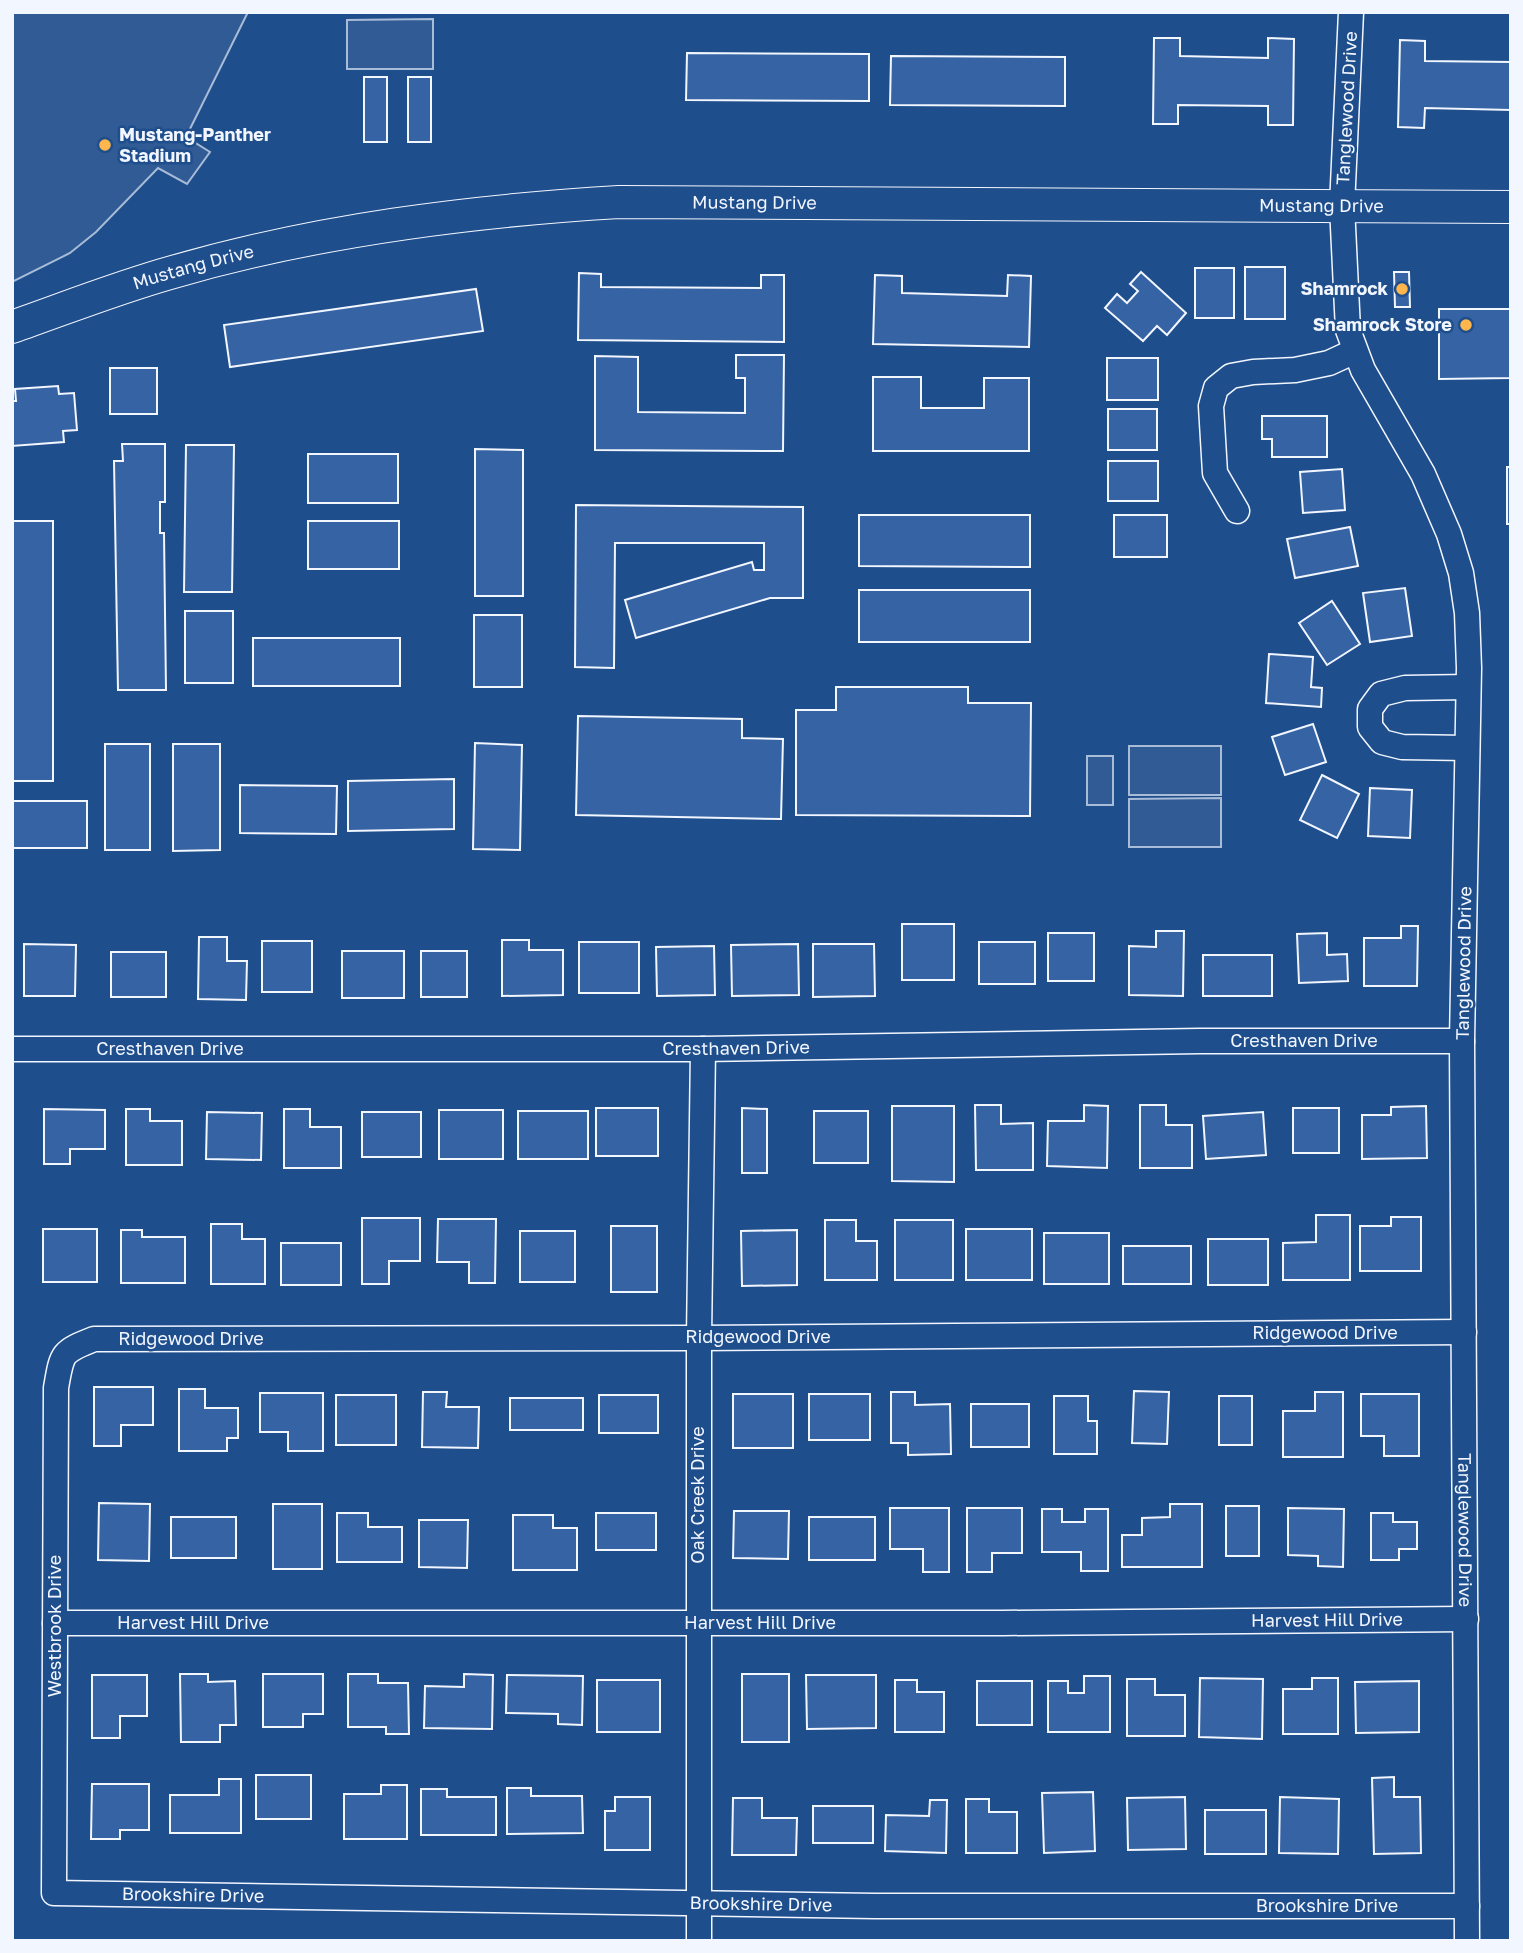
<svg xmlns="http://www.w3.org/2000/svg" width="1523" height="1953" font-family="'Golos Text',sans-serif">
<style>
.green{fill:#305b95;stroke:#a8bbd7;stroke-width:2}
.building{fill:#3563a3;stroke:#f2f6ff;stroke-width:2}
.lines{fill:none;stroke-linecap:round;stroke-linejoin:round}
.minor-casing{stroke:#f2f6ff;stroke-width:27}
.major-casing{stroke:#f2f6ff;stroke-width:34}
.minor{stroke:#1f4e8c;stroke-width:24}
.major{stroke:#1f4e8c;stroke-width:32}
.poi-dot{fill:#ffb74d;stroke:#1f4e8c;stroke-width:2.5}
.labels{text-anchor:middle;stroke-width:5;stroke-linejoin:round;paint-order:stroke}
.street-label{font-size:18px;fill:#f2f6ff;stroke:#1f4e8c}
.poi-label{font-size:18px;font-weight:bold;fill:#f2f6ff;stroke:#1f4e8c;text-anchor:end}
</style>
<rect width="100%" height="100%" fill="#1f4e8c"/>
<!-- green -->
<g class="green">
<polygon points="12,12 248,12 186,137 210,152 187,184 158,168 96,232 70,253 12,282"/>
<polygon points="433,19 433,69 347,69 347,20"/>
<rect x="1129" y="746" width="92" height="49"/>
<rect x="1087" y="756" width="26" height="49"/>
<polygon points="1221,798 1221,847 1129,847 1129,799"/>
</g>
<!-- building -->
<g class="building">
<polygon points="1154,38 1180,38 1180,56 1268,58 1268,38 1294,39 1293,125 1268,125 1268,106 1178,105 1178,124 1153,124"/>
<polygon points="1400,40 1425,41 1425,61 1511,62 1511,110 1425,108 1424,128 1398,127"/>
<polygon points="687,53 869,54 869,101 686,100"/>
<polygon points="891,56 1065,57 1065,106 890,105"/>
<rect x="364" y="77" width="23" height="65"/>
<rect x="408" y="77" width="23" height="65"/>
<rect x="1245" y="267" width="40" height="52"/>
<rect x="1195" y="268" width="39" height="50"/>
<polygon points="1141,272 1186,313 1167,335 1157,326 1143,341 1105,308 1117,294 1127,303 1138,291 1130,284"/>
<polygon points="1394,272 1409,272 1410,307 1395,307"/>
<polygon points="579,273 601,274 601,287 761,288 761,275 784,275 784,342 578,340"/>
<polygon points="875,275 902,276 902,293 1007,296 1008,275 1031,276 1029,347 873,344"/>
<polygon points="476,289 483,331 230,367 224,325"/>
<polygon points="1439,309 1511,309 1511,378 1439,379"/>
<polygon points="736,355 784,355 783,451 595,450 595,356 638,357 638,412 745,413 745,378 736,378"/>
<rect x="1107" y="358" width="51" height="42"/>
<rect x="110" y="368" width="47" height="46"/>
<polygon points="873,377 921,377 921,408 984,408 984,378 1029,378 1029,451 873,451"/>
<polygon points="58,386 59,394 74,393 77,430 63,431 64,442 12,446 12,401 16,401 15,389"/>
<rect x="1108" y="409" width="49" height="41"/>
<polygon points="1262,416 1327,416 1327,457 1272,457 1272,439 1262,439"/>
<polygon points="122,444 165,444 165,502 160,502 160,533 164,533 166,690 118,690 114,461 123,461"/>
<polygon points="186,445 234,445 232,592 184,592"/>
<polygon points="475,449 523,450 523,596 475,596"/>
<rect x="308" y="454" width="90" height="49"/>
<rect x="1108" y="461" width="50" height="40"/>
<rect x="1507" y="467" width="4" height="57"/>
<polygon points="1342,469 1345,510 1303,513 1300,472"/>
<polygon points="576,505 803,507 803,598 770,598 636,638 625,600 752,562 754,570 764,570 764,543 615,543 614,668 575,667"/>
<polygon points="859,515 1030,515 1030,567 859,566"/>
<rect x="1114" y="515" width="53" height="42"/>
<rect x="12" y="521" width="41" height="260"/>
<rect x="308" y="521" width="91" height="48"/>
<polygon points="1350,527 1358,566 1295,578 1287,539"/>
<polygon points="1405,588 1412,636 1370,642 1363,593"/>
<rect x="859" y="590" width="171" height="52"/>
<polygon points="1332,601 1360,644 1327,665 1299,623"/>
<rect x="185" y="611" width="48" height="72"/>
<rect x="474" y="615" width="48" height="72"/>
<rect x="253" y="638" width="147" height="48"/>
<polygon points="1269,654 1313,657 1311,687 1322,688 1321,707 1266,703"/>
<polygon points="836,687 968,687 968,703 1031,703 1030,816 796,815 796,710 836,710"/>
<polygon points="578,716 742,719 742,738 783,739 781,819 576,815"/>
<polygon points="1313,724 1326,762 1285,775 1272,737"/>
<polygon points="475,743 522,745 520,850 473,849"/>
<rect x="105" y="744" width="45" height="106"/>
<polygon points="173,744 220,744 220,850 173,851"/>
<polygon points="1322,775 1359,794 1337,838 1300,820"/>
<polygon points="454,779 454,829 348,831 348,781"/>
<polygon points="240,785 337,786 336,834 240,833"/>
<polygon points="1370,788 1412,790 1410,838 1368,836"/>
<rect x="12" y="801" width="75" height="47"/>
<rect x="902" y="924" width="52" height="56"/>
<polygon points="1401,926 1418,926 1417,986 1364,986 1364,938 1401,938"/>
<polygon points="1156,931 1184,931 1183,996 1129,995 1129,946 1156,947"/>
<rect x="1048" y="933" width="46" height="48"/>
<polygon points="1327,933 1327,955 1347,954 1348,981 1299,983 1297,934"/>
<polygon points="199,937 227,937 227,961 247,961 246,1000 198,999"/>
<polygon points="502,940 529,940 529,950 563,950 563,995 502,996"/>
<rect x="262" y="941" width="50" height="51"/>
<rect x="579" y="942" width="60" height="51"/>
<rect x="979" y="942" width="56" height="42"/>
<polygon points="24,944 76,945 75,996 24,996"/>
<polygon points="798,944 799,995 732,996 731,945"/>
<polygon points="813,944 874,944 875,996 813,997"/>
<polygon points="714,946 715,995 657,996 656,947"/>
<rect x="342" y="951" width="62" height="47"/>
<rect x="421" y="951" width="46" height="46"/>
<rect x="111" y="952" width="55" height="45"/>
<rect x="1203" y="955" width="69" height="41"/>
<polygon points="975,1105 1001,1105 1001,1124 1033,1123 1033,1170 976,1170"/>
<polygon points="1084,1105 1108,1106 1107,1168 1047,1166 1048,1121 1084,1121"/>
<polygon points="1140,1105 1166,1105 1166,1125 1192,1125 1192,1168 1140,1168"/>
<polygon points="892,1106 954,1106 954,1182 892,1181"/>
<polygon points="1426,1106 1427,1158 1362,1159 1362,1115 1391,1115 1391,1107"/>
<rect x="596" y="1108" width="62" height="48"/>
<polygon points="742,1108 767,1109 767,1173 742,1173"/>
<rect x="1293" y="1108" width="46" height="45"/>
<polygon points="44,1109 105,1110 105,1149 70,1149 70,1164 44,1164"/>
<polygon points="126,1109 150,1109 150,1121 182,1121 182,1165 126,1165"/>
<polygon points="284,1109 310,1109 310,1127 341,1127 341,1168 284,1168"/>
<rect x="439" y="1110" width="64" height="49"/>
<rect x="518" y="1111" width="70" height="48"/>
<rect x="814" y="1111" width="54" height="52"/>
<polygon points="207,1112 262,1113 261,1160 206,1159"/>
<rect x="362" y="1112" width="59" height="45"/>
<polygon points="1263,1112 1266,1155 1206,1159 1203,1116"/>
<polygon points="1316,1215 1350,1215 1350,1280 1283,1280 1283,1243 1316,1242"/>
<polygon points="1391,1217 1421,1217 1421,1271 1360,1271 1360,1226 1391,1226"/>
<polygon points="362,1218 420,1218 420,1261 389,1261 389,1284 362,1284"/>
<polygon points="438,1219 496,1219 495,1283 469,1283 469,1262 437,1262"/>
<polygon points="825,1220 856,1220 856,1241 877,1241 877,1280 825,1280"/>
<rect x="895" y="1220" width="58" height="60"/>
<polygon points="211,1224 242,1224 242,1239 265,1239 265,1284 211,1284"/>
<rect x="611" y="1226" width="46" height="66"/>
<rect x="43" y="1229" width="54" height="53"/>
<rect x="966" y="1229" width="66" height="51"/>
<polygon points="121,1230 142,1230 142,1237 185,1237 185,1283 121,1283"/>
<polygon points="797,1230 797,1285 742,1286 741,1231"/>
<rect x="520" y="1231" width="55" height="51"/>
<rect x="1044" y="1233" width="65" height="51"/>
<rect x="1208" y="1239" width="60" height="46"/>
<rect x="281" y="1243" width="60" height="42"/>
<rect x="1123" y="1246" width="68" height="38"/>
<polygon points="94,1387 153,1387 153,1425 121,1425 121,1446 94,1446"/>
<polygon points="179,1389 205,1389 205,1408 238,1408 238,1438 227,1438 227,1451 179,1451"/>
<polygon points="1134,1391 1169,1392 1167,1444 1132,1443"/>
<polygon points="423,1392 447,1392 446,1407 479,1407 478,1448 422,1447"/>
<polygon points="891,1392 915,1392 915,1405 950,1404 951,1454 908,1455 908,1443 891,1443"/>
<polygon points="1315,1392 1343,1392 1343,1457 1283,1457 1283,1411 1315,1411"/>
<polygon points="260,1393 323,1393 323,1451 288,1451 288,1432 260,1432"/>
<rect x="733" y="1394" width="60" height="54"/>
<rect x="809" y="1394" width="61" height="46"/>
<polygon points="1361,1394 1419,1394 1419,1456 1384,1456 1384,1436 1361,1436"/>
<rect x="336" y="1395" width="60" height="50"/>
<rect x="599" y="1395" width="59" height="38"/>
<polygon points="1054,1396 1088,1396 1088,1421 1097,1421 1097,1454 1054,1454"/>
<rect x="1219" y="1396" width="33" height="49"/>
<rect x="510" y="1398" width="73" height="32"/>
<rect x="971" y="1404" width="58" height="43"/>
<polygon points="99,1503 150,1504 149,1561 98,1560"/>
<rect x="273" y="1504" width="49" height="65"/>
<polygon points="1170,1504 1202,1504 1202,1567 1122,1567 1122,1535 1142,1535 1142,1518 1170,1517"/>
<rect x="1226" y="1506" width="33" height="50"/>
<polygon points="890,1508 949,1508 949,1572 923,1572 923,1549 890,1549"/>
<polygon points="967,1508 1022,1508 1022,1553 992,1553 992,1572 967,1572"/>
<polygon points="1288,1508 1344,1509 1343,1567 1318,1566 1318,1556 1288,1555"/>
<polygon points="1042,1509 1062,1509 1062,1522 1085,1522 1085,1509 1108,1509 1108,1571 1081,1571 1081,1552 1042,1552"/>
<polygon points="734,1511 789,1511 788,1559 733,1558"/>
<polygon points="337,1513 368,1513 368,1527 402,1527 402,1562 337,1562"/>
<rect x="596" y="1513" width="60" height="37"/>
<polygon points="1371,1513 1393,1513 1393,1522 1417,1522 1417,1549 1399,1549 1399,1560 1371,1560"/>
<polygon points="513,1515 553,1515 553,1528 577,1528 577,1570 513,1570"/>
<rect x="171" y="1517" width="65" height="41"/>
<rect x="809" y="1517" width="66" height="43"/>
<polygon points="419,1520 468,1520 467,1568 419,1567"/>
<polygon points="180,1674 208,1674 208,1682 235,1681 236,1725 220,1725 220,1742 181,1742"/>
<polygon points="263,1674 323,1674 323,1714 303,1714 303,1727 263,1727"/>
<polygon points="348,1674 378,1674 378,1683 408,1683 409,1734 386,1734 386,1727 348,1727"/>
<polygon points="464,1674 493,1675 492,1729 424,1728 425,1686 464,1687"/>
<rect x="742" y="1674" width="47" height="68"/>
<polygon points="92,1675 147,1675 147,1716 120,1716 120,1738 92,1738"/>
<polygon points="507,1675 583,1676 582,1725 558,1724 558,1714 506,1713"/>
<polygon points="806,1675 876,1675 876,1728 807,1729"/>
<polygon points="1084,1676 1110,1676 1110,1732 1048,1732 1048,1681 1068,1681 1068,1693 1084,1693"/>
<polygon points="1200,1678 1263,1679 1262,1739 1199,1737"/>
<polygon points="1312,1678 1338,1678 1338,1734 1283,1734 1283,1689 1312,1689"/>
<polygon points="1127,1679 1155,1679 1155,1695 1185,1695 1185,1736 1127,1736"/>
<rect x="597" y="1680" width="63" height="52"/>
<polygon points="895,1680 917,1680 917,1692 944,1692 944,1732 895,1732"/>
<rect x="977" y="1681" width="55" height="44"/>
<polygon points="1419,1681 1419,1732 1356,1733 1355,1682"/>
<rect x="256" y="1775" width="55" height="44"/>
<polygon points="1394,1777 1394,1797 1420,1797 1421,1853 1374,1854 1372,1778"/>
<polygon points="219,1779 241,1779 241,1833 170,1833 170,1795 219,1795"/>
<polygon points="92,1784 149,1784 149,1830 120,1830 120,1839 91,1839"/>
<polygon points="381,1785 407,1785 407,1839 344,1839 344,1794 381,1794"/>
<polygon points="507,1788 531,1788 531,1796 582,1796 583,1833 507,1834"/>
<polygon points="421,1789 447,1789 447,1797 496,1797 496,1835 421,1835"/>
<polygon points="1093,1792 1095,1851 1044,1853 1042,1793"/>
<polygon points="615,1797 650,1797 650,1850 605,1850 605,1811 615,1811"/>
<polygon points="1185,1797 1186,1849 1128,1850 1127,1798"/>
<polygon points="1280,1797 1339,1799 1338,1854 1279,1853"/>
<polygon points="733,1798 762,1798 762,1818 797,1818 796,1855 732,1855"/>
<polygon points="966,1799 989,1799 989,1812 1017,1812 1017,1853 966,1853"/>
<polygon points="930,1800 947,1800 946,1853 885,1851 886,1815 929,1816"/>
<rect x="813" y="1806" width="60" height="37"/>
<rect x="1205" y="1810" width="61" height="44"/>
</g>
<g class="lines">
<!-- minor casing -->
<g class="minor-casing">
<g id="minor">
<path id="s1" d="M 1351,12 L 1342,206 L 1348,330 L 1363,370 L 1423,474 L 1449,534 L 1461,573 L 1467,613 L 1469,668 L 1462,1041 L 1467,1941"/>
<polyline points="1237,511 1215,473 1211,406 1216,388 1231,376 1253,372 1295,370 1329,363 1355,351"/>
<polyline points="1467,748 1402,747 1382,742 1370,727 1370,709 1381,694 1405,688 1468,687"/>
<path id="s2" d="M 12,1049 L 703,1049 L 1200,1041 L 1462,1041"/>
<path id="s3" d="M 1464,1332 L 699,1338 L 94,1339 C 61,1352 62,1353 56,1388 L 54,1893 L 875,1906 L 1467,1906"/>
<path id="s4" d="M 55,1623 L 1003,1623 L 1466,1619"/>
<polyline points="699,1941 699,1338 703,1049"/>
</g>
</g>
<!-- major casing -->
<g class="major-casing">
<g id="major">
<path id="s5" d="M 12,327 C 66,308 119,287 173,272 C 318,230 469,211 619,202 L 1511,207"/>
</g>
</g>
<!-- minor -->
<use href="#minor" class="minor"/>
<!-- major -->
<use href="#major" class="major"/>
</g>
<!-- markers -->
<g class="poi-dot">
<circle cx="105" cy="145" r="7"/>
<circle cx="1402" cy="289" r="7"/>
<circle cx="1466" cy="325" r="7"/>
</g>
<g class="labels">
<!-- street labels -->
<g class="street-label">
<text transform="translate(1347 108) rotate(-87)" y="6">Tanglewood Drive</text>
<text dy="6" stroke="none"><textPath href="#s5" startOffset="758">Mustang Drive</textPath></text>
<text dy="6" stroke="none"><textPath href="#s5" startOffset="1325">Mustang Drive</textPath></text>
<text dy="6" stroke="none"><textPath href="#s5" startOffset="191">Mustang Drive</textPath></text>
<text transform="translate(1464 963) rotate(-89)" y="6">Tanglewood Drive</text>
<text dy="6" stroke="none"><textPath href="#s2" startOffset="1292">Cresthaven Drive</textPath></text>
<text dy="6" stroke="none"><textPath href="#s2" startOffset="724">Cresthaven Drive</textPath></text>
<text dy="6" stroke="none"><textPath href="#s2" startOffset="158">Cresthaven Drive</textPath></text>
<text x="1325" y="1339">Ridgewood Drive</text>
<text x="758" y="1343">Ridgewood Drive</text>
<text x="191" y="1345">Ridgewood Drive</text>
<text transform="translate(698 1495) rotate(-90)" y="6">Oak Creek Drive</text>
<text dy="6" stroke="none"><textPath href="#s1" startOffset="1545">Tanglewood Drive</textPath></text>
<text dy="6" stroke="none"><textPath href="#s4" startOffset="1272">Harvest Hill Drive</textPath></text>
<text dy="6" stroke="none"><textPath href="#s4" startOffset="705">Harvest Hill Drive</textPath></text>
<text dy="6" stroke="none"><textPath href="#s4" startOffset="138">Harvest Hill Drive</textPath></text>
<text transform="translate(55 1626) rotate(-90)" y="6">Westbrook Drive</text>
<text dy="6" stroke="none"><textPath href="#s3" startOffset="2082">Brookshire Drive</textPath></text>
<text dy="6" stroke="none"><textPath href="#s3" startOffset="2650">Brookshire Drive</textPath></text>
<text dy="6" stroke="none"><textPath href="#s3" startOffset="3216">Brookshire Drive</textPath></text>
</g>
<!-- poi labels -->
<g class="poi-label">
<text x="119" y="141" text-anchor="start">Mustang-Panther<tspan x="119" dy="21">Stadium</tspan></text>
<text x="1388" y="295">Shamrock</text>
<text x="1452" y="331">Shamrock Store</text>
</g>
</g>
<!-- border -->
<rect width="1523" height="1953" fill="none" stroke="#f2f6ff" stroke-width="28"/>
</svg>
